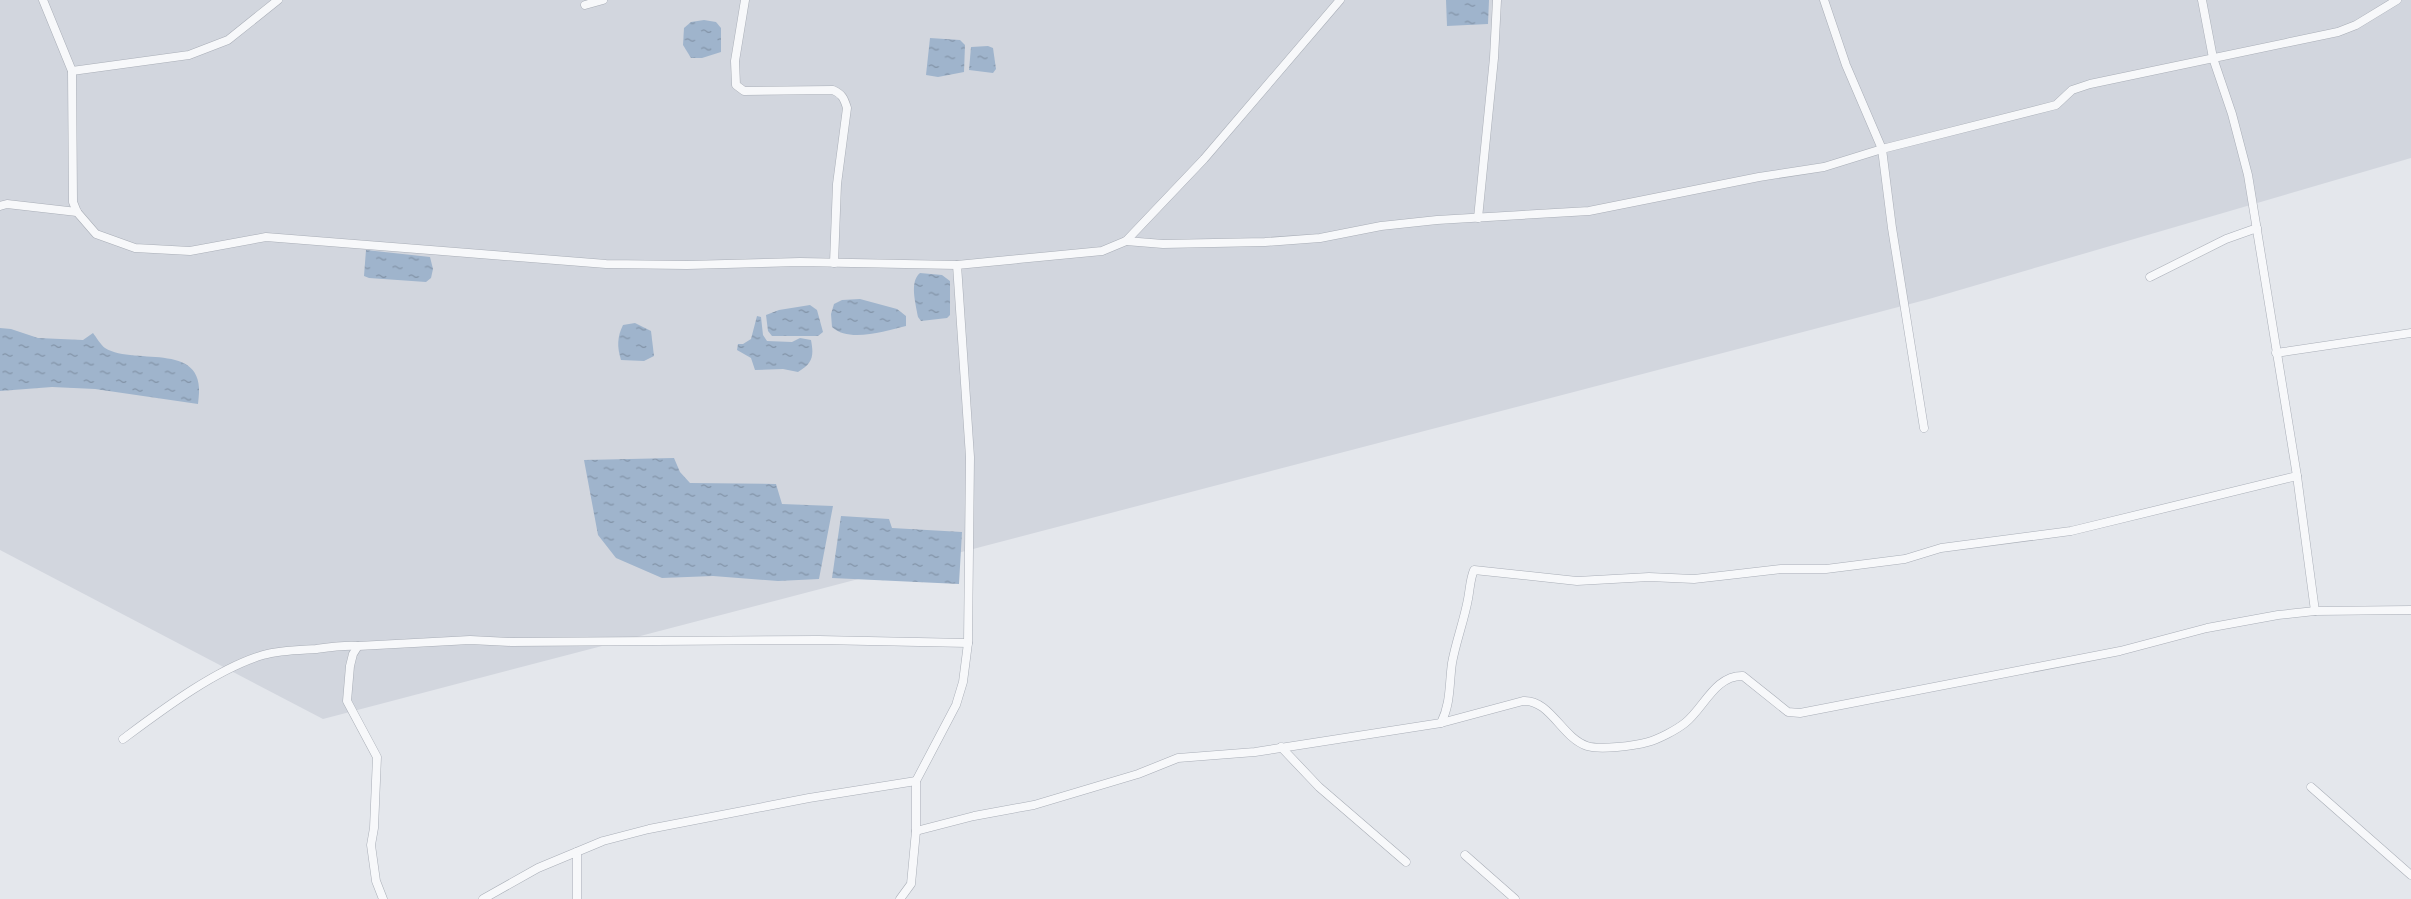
<svg xmlns="http://www.w3.org/2000/svg" width="2411" height="899" font-family="Quicksand,sans-serif">
<style>
.built{fill:#d2d6de}
.water{fill:url(#water-ripples)}
.lines{fill:none;stroke-linecap:round;stroke-linejoin:round}
.minor-casing{stroke:#a9aeb7;stroke-width:9}
.minor{stroke:#f7f8fa;stroke-width:8}
</style>
<defs>
<pattern id="water-ripples" width="26" height="14" patternUnits="userSpaceOnUse" patternTransform="scale(1.25)"><rect width="26" height="14" fill="#9fb4cc"/><path d="M2 4q2-2 4 0t4 0M15 11q2-2 4 0t4 0" fill="none" stroke="#8293a7"/></pattern>
</defs>
<rect width="100%" height="100%" fill="#e4e7ec"/>
<!-- built -->
<polygon class="built" points="0,0 2411,0 2411,158 1929,299 323,719 0,550"/>
<!-- water -->
<g class="water">
<polygon points="1446,0 1489,0 1488,24 1447,26"/>
<polygon points="704,20 716,22 721,28 721,52 702,58 691,58 683,45 684,28 691,22"/>
<polygon points="930,38 960,40 965,45 964,72 938,77 926,75"/>
<polygon points="988,46 993,48 996,69 993,73 969,70 971,47"/>
<polygon points="366,250 430,257 433,269 431,278 426,282 369,278 364,276"/>
<path d="M 920,273 L 942,275 L 950,281 L 950,315 L 947,318 L 921,321 L 918,317 C 916,304 909,282 920,273 Z"/>
<path d="M 860,299 L 897,309 L 906,316 L 906,326 C 885,331 849,343 832,327 L 831,314 L 834,304 L 842,300 Z"/>
<polygon points="810,305 817,310 823,332 818,336 772,336 768,331 766,315 779,310"/>
<path d="M 757,316 L 761,317 L 763,335 L 767,341 L 792,342 L 800,338 L 811,340 C 814,356 813,363 798,372 L 783,369 L 755,370 L 751,358 L 737,350 L 738,344 L 743,344 L 751,339 Z"/>
<path d="M 635,323 L 651,331 L 654,356 L 644,361 L 621,360 C 617,347 617,337 623,325 Z"/>
<path d="M 0,328 L 11,329 L 38,338 L 83,340 L 93,333 C 96,337 101,345 105,348 C 136,367 210,338 198,404 L 95,389 L 52,387 L 0,391 Z"/>
<polygon points="674,458 680,472 690,483 776,484 782,504 833,506 819,579 778,581 713,576 662,578 616,558 598,535 584,460"/>
<polygon points="841,516 889,519 892,528 962,532 959,584 832,578"/>
</g>
<g class="lines">
<!-- minor casing -->
<g class="minor-casing">
<g id="minor">
<polyline points="43,0 72,71 73,202 77,212 96,234 135,248 190,251 266,237 606,264 687,265 800,262 957,265"/>
<path d="M 745,0 L 735,61 L 736,85 L 744,91 L 833,90 C 842,94 844,98 847,108 L 837,184 L 834,263"/>
<polyline points="1824,0 1846,65 1882,149 1892,228 1924,428"/>
<polyline points="2202,0 2213,58 2232,114 2248,175 2297,476 2315,611"/>
<polyline points="585,5 603,0"/>
<polyline points="72,71 189,55 228,40 278,0"/>
<polyline points="0,206 7,204 77,212"/>
<polyline points="1478,218 1494,58 1497,0"/>
<polyline points="1126,241 1163,244 1265,242 1320,238 1381,226 1437,220 1589,211 1759,177 1824,167 1882,149 2056,105 2072,90 2090,84 2338,32 2356,25 2397,0"/>
<polyline points="2150,277 2226,239 2257,228"/>
<polyline points="2276,353 2411,333"/>
<path d="M 1441,723 C 1451,703 1449,684 1452,663 C 1456,641 1464,621 1468,599 C 1470,589 1470,579 1474,570 L 1577,581 L 1649,577 L 1694,579 L 1781,569 L 1826,569 L 1905,559 L 1941,548 L 2071,531 L 2297,476"/>
<path d="M 123,739 C 162,710 216,669 263,655 C 280,650 299,650 316,649 C 330,647 343,645 358,646"/>
<polyline points="1281,747 1319,787 1406,862"/>
<polyline points="2311,787 2411,875"/>
<path d="M 916,831 L 974,816 L 1034,805 L 1138,774 L 1178,758 L 1255,752 L 1441,723 L 1523,701 C 1550,699 1562,738 1587,746 C 1600,750 1634,746 1648,742 C 1659,739 1676,730 1685,723 C 1704,708 1715,675 1743,676 L 1788,712 L 1800,713 L 2120,651 L 2207,628 L 2278,615 L 2315,611 L 2411,610"/>
<polyline points="577,852 577,899"/>
<polyline points="1465,855 1515,899"/>
<polyline points="383,899 376,881 371,845 374,828 377,757 347,701 350,666 353,654 358,646 470,640 511,642 819,640 968,643"/>
<polyline points="483,899 538,868 603,841 649,829 809,798 916,781"/>
<polyline points="900,899 911,884 916,831 916,781 956,705 963,682 968,643 970,457 957,265 1102,251 1126,241 1204,159 1340,0"/>
</g>
</g>
<!-- minor -->
<use href="#minor" class="minor"/>
</g>
</svg>
